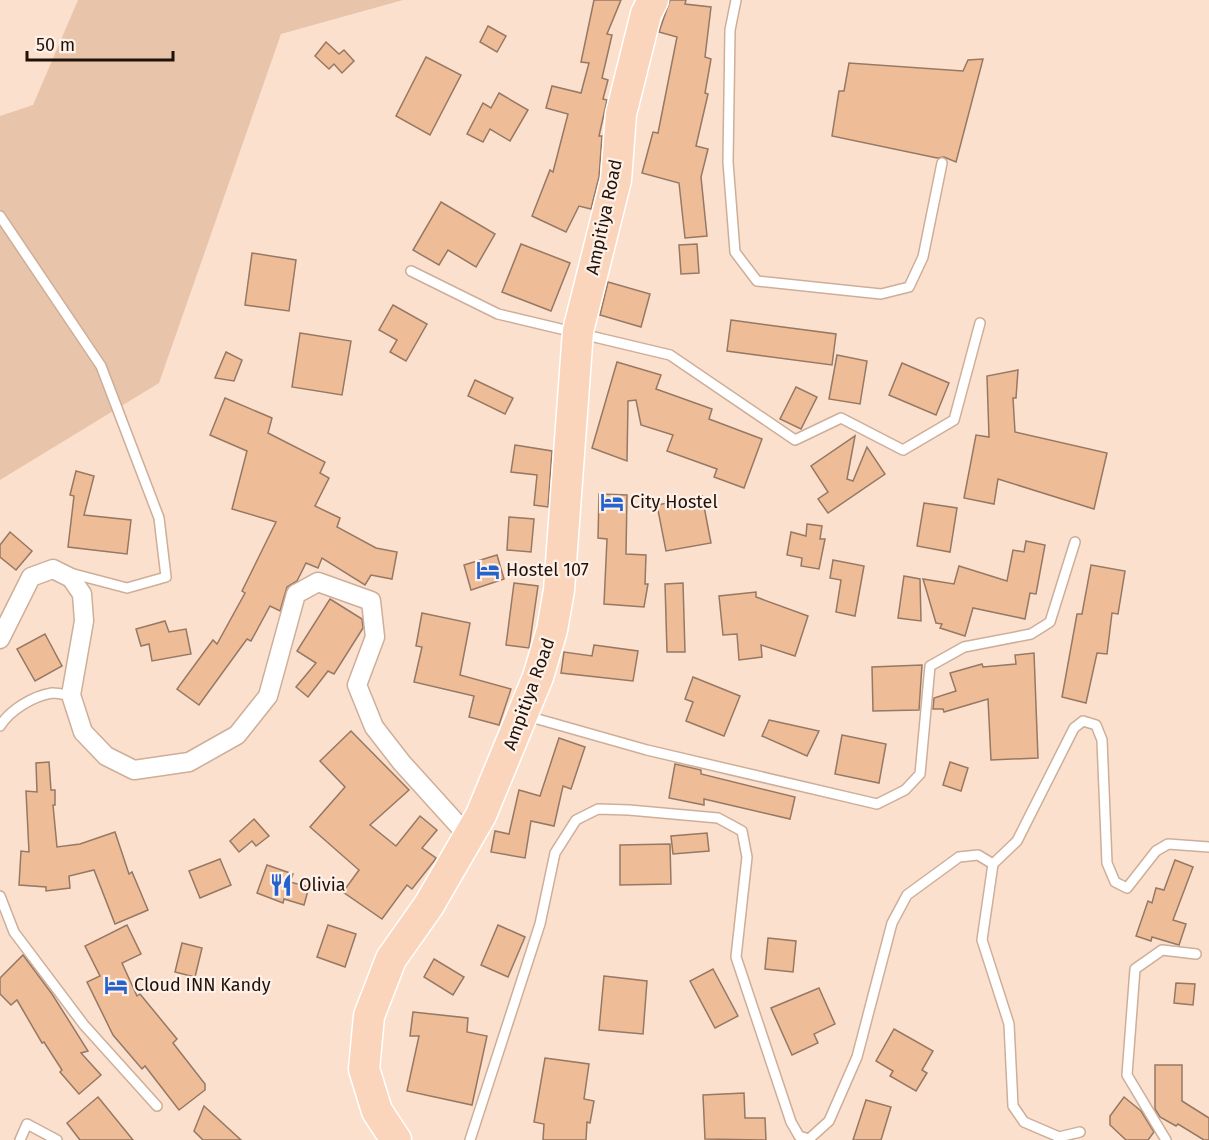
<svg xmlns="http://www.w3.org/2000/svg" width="1209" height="1140" font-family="'Fira Sans',sans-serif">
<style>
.green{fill:#e8c4ab}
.building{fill:#efbc98;stroke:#967863;stroke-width:1.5}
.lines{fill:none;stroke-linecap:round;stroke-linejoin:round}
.lane-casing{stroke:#ceae98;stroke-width:12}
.street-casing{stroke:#ceae98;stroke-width:21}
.primary-casing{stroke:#fff;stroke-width:33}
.lane{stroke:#fff;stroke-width:9}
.street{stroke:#fff;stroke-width:18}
.primary{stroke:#fbd5bb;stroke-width:30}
.labels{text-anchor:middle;stroke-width:4.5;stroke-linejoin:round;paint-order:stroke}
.street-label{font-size:18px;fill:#1e120a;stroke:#fef0e7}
.poi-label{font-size:18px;fill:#1e120a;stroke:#fef0e7;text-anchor:start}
</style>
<rect width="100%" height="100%" fill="#fbe0ce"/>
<!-- green -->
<polygon class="green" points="78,0 403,0 281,34 159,383 0,480 0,116 33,105"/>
<!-- building -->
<g class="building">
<polygon points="594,0 621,0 607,34 612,35 602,78 608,80 603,99 607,100 599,136 602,136 599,177 591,209 579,206 566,232 532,216 550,170 553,172 568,114 546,108 552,86 581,93 589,63 581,62"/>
<polygon points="670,0 686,0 685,4 711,7 705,57 711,59 705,93 708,94 696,146 708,149 701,177 707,236 685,238 679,183 642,173 653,132 658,133 677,37 659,32"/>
<polygon points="488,26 506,36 497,52 480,42"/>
<polygon points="326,42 339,54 344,50 354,61 342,73 334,64 329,69 315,56"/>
<polygon points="426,57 461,75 430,135 396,116"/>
<polygon points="983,59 956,162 944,157 937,158 832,136 839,91 844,91 849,63 963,71 968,60"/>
<polygon points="499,93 528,110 510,141 490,129 483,142 467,134 483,103 491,108"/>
<polygon points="441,202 495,234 476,267 448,250 439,265 413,250"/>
<polygon points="521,244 570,263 551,311 502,292"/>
<polygon points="697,244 699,273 681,274 679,245"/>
<polygon points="252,253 296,260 289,311 245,305"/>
<polygon points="608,282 650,294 641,327 600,315"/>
<polygon points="393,305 427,324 406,361 390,352 397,340 379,330"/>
<polygon points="731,320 836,334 832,365 727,351"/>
<polygon points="300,333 351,341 342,395 292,387"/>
<polygon points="226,352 242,360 234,381 215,378"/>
<polygon points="837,355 867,361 860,404 829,399"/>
<polygon points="617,362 661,375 656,389 712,409 709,419 762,439 744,488 714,477 717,469 667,451 673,435 641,425 636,400 628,401 627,461 592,448"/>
<polygon points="902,363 949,383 936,415 889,395"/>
<polygon points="1018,370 1016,398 1013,398 1015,432 1107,453 1094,509 998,479 994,504 964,498 976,435 989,437 987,376"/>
<polygon points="475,380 513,398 505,414 468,396"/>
<polygon points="796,387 817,397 801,429 780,419"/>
<polygon points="225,398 272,418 268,433 325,462 320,473 329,478 315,506 340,518 337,527 376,548 397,552 392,579 371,575 365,585 322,558 318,568 306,563 297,581 287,587 280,611 270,606 251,641 247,639 199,705 177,689 213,640 217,644 245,593 242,591 276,522 232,509 247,451 210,435"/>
<polygon points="855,436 847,479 853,481 867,447 885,474 828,513 818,499 828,492 811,466"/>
<polygon points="515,445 552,451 548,507 534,505 537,475 511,472"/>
<polygon points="76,471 94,476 84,515 131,520 127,554 68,547 74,496 70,495"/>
<polygon points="599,494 627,495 626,554 646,555 645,584 648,584 644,607 604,604 607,539 598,538"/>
<polygon points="702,496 711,543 666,551 657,505"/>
<polygon points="924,503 957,508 950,552 917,546"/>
<polygon points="509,517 534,519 531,552 507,550"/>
<polygon points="807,524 822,526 820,539 825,539 819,569 801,566 802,558 787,555 791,532 806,536"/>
<polygon points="10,532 32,551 16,570 0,557 0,545"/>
<polygon points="1026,541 1045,545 1036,594 1030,593 1025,619 973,608 965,636 940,628 942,624 936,623 923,579 954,584 959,566 1007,581 1013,550 1024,552"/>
<polygon points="497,555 504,579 471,590 464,565"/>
<polygon points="833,560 864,566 855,616 836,612 841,580 830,578"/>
<polygon points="1091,565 1125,571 1118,614 1112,613 1107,654 1097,653 1086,703 1062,697 1077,614 1082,614"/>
<polygon points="904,576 920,579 921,621 898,618"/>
<polygon points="514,583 538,586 529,648 506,645"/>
<polygon points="683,583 685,652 667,652 665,584"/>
<polygon points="756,592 756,597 808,616 795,656 761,645 762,657 739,660 737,634 723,635 719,596"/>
<polygon points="330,599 362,619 363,628 334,674 328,671 308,697 296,687 316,663 297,651"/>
<polygon points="422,613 470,623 460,675 511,689 499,725 469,717 474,696 414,682 422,647 416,646"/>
<polygon points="165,621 169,632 186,629 191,654 152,661 149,644 141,646 136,629"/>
<polygon points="45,634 62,666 35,681 17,649"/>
<polygon points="594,645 638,651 633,681 561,673 564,652 592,656"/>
<polygon points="1034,653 1038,758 991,760 988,699 944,712 943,709 933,709 934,698 956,691 950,673 982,664 983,667 1016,664 1015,655"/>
<polygon points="922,665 919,710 873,711 872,667"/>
<polygon points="693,677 740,696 724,736 686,721 693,702 685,699"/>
<polygon points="769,720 819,731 807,756 762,736"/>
<polygon points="351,731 409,790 370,825 396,846 420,816 437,830 422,848 436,858 434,861 412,889 407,885 382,919 343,892 359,870 310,827 345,787 320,761"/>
<polygon points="842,735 886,744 879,783 835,774"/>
<polygon points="559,738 585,747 571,789 563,786 554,826 531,821 525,858 491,852 495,831 509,834 519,790 540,796"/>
<polygon points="49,762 51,790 55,790 55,805 53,805 57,847 80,844 115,832 129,874 132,872 148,910 115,924 94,870 69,876 70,888 46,891 46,887 19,885 21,851 29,852 26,791 37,792 36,763"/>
<polygon points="950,762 968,768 961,791 943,785"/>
<polygon points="675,764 701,770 701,774 795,797 790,819 704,799 704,805 669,798"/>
<polygon points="254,819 269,836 256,846 252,841 239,852 230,841"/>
<polygon points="707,833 709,851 673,854 671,836"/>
<polygon points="670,844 671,884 620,885 620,845"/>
<polygon points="220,859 231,885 200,898 189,871"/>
<polygon points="1175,860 1193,867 1173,920 1186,924 1179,945 1152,937 1151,941 1136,936 1148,901 1152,903 1156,888 1164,890"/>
<polygon points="267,865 293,874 290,882 309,887 304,905 284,899 283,903 257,893"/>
<polygon points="127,925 141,954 122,963 137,996 140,994 177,1039 173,1043 205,1084 205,1090 179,1110 145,1066 142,1069 113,1035 87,982 100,976 85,946"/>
<polygon points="328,925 356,934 345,967 317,957"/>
<polygon points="498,925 525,937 508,977 481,965"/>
<polygon points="768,938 796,941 793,972 765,969"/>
<polygon points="182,943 202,948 195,977 175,972"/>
<polygon points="23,955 52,994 88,1051 81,1053 101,1075 79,1094 60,1072 62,1070 44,1042 42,1043 17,1000 11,1005 0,994 0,978"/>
<polygon points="434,959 464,977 453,995 424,977"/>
<polygon points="713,969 738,1016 715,1028 690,981"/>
<polygon points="604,976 647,981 643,1034 599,1030"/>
<polygon points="1176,983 1195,984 1193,1005 1174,1003"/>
<polygon points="819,988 835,1024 814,1034 818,1043 792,1055 771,1008"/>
<polygon points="413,1012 468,1018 467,1032 487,1036 472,1105 407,1091 419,1036 410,1036"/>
<polygon points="894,1029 933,1051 922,1070 927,1073 916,1091 890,1076 893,1071 876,1061"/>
<polygon points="545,1058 589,1064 584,1099 594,1101 590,1123 587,1122 586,1140 543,1140 544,1124 534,1122"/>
<polygon points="1155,1065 1182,1065 1182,1101 1209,1118 1209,1140 1204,1140 1178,1124 1176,1126 1160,1117 1155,1109"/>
<polygon points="744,1093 745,1118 765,1118 766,1140 705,1139 703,1095"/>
<polygon points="98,1097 133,1140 80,1140 67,1123"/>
<polygon points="1124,1097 1141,1111 1154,1132 1148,1140 1126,1140 1110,1125 1110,1116"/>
<polygon points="866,1100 891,1107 881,1140 853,1140"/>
<polygon points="204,1106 241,1140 203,1140 194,1131"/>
</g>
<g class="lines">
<!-- lane casing -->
<g class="lane-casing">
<g id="lane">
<polyline points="736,0 730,30 728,162 735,252 757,281 881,294 909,287 923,257 942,163"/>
<polyline points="0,216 101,366 159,518 166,577 127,588 70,573"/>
<polyline points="411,271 498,314 670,355 795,440 841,418 903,450 954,420 980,323"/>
<polyline points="527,716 647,750 877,804 905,790 920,774 930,666 964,647 1031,634 1050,622 1075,542"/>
<path d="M 0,726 C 10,710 33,696 52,693 C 58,693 65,695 71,695"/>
<polyline points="993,864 1017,841 1074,728 1083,721 1096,725 1102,740 1107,863 1115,882 1127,888 1156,851 1168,844 1209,847"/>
<polyline points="0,896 14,932 84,1025 157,1106"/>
<polyline points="20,1140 27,1124 57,1140"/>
<polyline points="470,1140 540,924 555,853 576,820 598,809 629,810 718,818 742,831 747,857 736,957 791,1122 799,1136 809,1139 829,1121 857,1057 892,923 907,895 959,857 978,855 993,864 982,940 1009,1024 1013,1106 1024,1122 1059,1137 1080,1132"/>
<polyline points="1166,1140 1127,1075 1135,969 1162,950 1196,954"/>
</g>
</g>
<!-- street casing -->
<g class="street-casing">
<polyline id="street" points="0,639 31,577 53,569 71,578 82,594 84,621 71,695 83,732 106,756 134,770 189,762 237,735 268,696 296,594 318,582 371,601 375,637 357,685 374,727 402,763 469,837"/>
</g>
<!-- primary casing -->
<g class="primary-casing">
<polyline id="primary" points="396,1140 377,1111 364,1069 369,1016 391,959 429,905 481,815 538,677 552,630 559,590 578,331 616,180 621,114 646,14 653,0"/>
</g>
<!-- lane -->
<use href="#lane" class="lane"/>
<!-- street -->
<use href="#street" class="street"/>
<!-- primary -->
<use href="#primary" class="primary"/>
</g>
<!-- icons -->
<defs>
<g id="hotel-bare" transform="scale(1.8)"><path d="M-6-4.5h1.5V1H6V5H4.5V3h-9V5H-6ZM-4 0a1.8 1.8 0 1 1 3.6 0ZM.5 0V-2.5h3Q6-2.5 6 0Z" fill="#2462ce" stroke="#fef0e7" stroke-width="2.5" paint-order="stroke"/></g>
<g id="restaurant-bare" transform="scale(1.8)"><path d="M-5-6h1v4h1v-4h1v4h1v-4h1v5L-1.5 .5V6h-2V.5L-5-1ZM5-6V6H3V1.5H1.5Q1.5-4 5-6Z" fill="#2462ce" stroke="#fef0e7" stroke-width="2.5" paint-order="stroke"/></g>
</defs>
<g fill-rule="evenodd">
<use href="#hotel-bare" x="612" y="502"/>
<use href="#hotel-bare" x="488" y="570"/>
<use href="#restaurant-bare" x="281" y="885"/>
<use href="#hotel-bare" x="116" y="985"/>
</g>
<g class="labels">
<!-- street labels -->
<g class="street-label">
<text transform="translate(604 217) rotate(-78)" y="6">Ampitiya Road</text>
<text transform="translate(529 694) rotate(-70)" y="6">Ampitiya Road</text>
</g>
<!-- poi labels -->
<g class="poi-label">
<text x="630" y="508">City Hostel</text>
<text x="506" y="576">Hostel 107</text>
<text x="299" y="891">Olivia</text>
<text x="134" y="991">Cloud INN Kandy</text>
</g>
</g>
<!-- scale -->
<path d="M27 51v9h146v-9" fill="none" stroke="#1e120a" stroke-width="3"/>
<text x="36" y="51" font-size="18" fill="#1e120a" stroke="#fef0e7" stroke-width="4.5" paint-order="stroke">50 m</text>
</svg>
